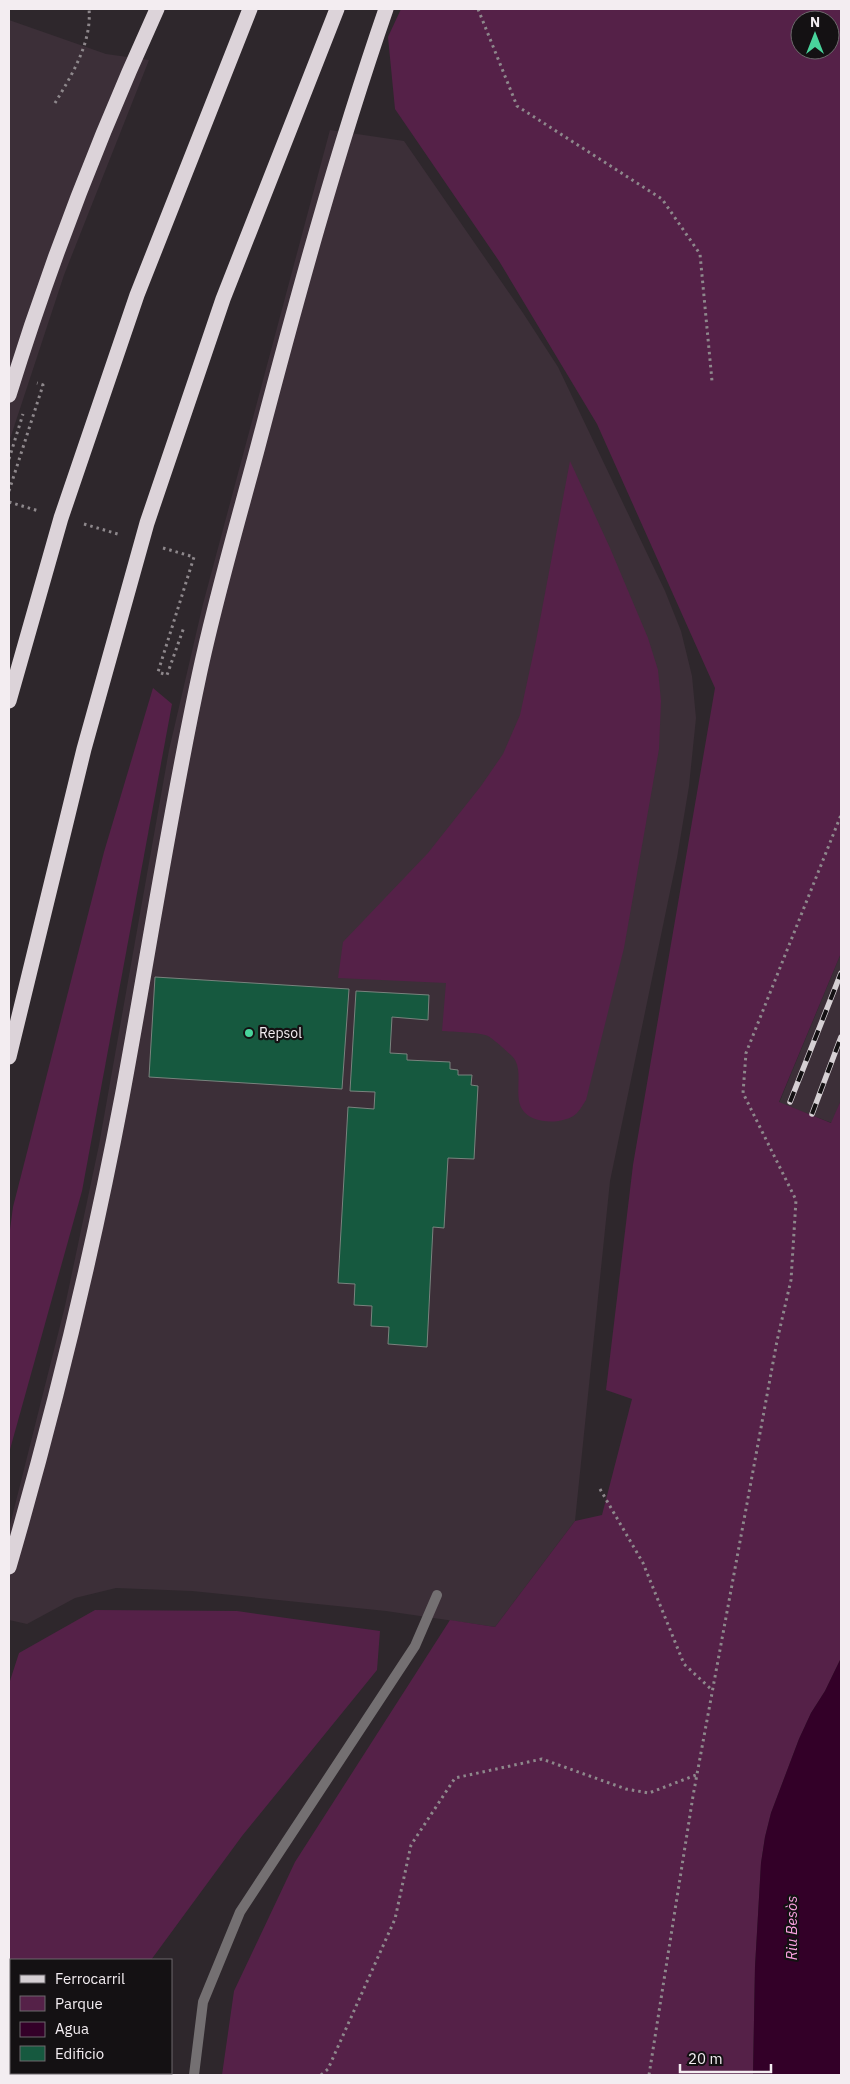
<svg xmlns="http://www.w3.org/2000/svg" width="850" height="2084" font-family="'IBM Plex Sans',sans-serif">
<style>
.built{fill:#3c2f38}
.green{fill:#552148;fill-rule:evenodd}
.water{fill:#330028}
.building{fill:#16593f;stroke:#79837e}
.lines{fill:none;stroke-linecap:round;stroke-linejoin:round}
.path{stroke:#8e888c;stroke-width:3;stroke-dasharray:2.5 4;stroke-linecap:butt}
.lane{stroke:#747072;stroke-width:10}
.highway{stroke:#dcd3d9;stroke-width:15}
.rail-casing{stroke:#d6d0d4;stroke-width:5.5}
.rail{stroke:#141113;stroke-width:4;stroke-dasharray:11;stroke-linecap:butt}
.poi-dot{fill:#49d49c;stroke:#141113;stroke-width:2}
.labels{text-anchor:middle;stroke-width:4.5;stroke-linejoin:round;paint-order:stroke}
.poi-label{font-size:14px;fill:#f3edf1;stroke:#141113;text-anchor:start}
.water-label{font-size:15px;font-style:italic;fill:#faa2e0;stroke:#141113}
</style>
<rect width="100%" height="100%" fill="#2e272c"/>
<!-- built -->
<g class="built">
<polygon points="9,20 106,54 149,60 64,275 9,442"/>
<polygon points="330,130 404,141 523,313 558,367 665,591 681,631 692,676 696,718 689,786 677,858 610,1181 575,1521 495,1627 386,1611 192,1591 116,1588 75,1598 27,1624 9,1620 9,1529 65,1306 99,1145 169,750 203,604"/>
<polygon points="841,953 841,1100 832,1123 779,1103"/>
</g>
<!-- green -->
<g class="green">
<path d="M 401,9 L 841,9 L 841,953 L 779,1102 L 831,1123 L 841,1100 L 841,1658 L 825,1691 L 811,1713 L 799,1739 L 771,1813 L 765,1837 L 761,1863 L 755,1967 L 753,2075 L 222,2075 L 234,1991 L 295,1862 L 450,1620 L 495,1627 L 575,1521 L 602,1515 L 632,1399 L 606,1390 L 633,1165 L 715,688 L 597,424 L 499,261 L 395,109 L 388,37 ZM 800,20 L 830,20 L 830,50 L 800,50 Z"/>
<path d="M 570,461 L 610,548 L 648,638 L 658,670 L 661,701 L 659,749 L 624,948 L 586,1100 C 583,1104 581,1109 577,1113 C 565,1125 531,1125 522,1109 C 513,1094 525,1069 512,1056 C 505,1050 496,1041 488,1036 C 480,1032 453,1032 442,1031 L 446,983 L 338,978 L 343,942 L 428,853 L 481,786 L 503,754 L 520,715 L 536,641 Z"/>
<polygon points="153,688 172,704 82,1191 9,1453 9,1237 13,1207 104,852"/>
<polygon points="95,1610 237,1611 380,1631 377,1670 242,1836 151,1960 11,1960 11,2073 82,2073 81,2075 9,2075 9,1684 19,1653"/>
</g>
<!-- water -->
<polygon class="water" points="841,1658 841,2075 753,2075 755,1967 761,1863 765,1837 771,1813 799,1739 811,1713 825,1691"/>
<!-- building -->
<g class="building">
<polygon points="155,977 349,989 342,1089 149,1077"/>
<polygon points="356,991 429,995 428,1020 392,1017 390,1053 407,1054 407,1060 450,1062 450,1069 458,1070 458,1075 472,1075 471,1085 478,1086 474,1159 448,1158 444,1228 433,1227 427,1347 388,1344 389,1327 371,1326 372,1306 354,1305 355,1284 338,1283 348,1107 374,1109 375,1092 350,1091"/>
</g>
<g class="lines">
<!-- path -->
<g class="path">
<polyline points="478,9 517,106 662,199 700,254 712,381"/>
<path d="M 55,103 C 72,75 92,42 89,9"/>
<polyline points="9,459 23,414"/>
<polyline points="9,491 43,385 37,383"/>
<polyline points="9,502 39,511"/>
<polyline points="84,524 121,535"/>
<polyline points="163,548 194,557 158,672 167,675 184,627"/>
<polyline points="600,1489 643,1563 684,1664 712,1690"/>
<polyline points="321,2075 328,2069 395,1919 411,1845 455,1778 542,1759 626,1789 649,1793 696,1775"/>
<polyline points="649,2075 693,1796 777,1341 791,1280 796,1200 743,1093 746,1053 841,815"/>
</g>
<!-- lane -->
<polyline class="lane" points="194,2075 203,2002 240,1912 415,1646 437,1595"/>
<!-- highway -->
<g class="highway">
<path d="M 9,395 C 50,263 100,134 157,9"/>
<polyline points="9,701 61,518 137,295 250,9"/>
<polyline points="9,1057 84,749 147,523 223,299 337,9"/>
<path d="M 9,1567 C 54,1412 92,1256 122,1097 C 148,957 169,816 199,676 C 215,600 237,525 257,450 C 296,301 336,154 386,9"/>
</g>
<!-- rail casing -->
<g class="rail-casing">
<g id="rail">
<polyline points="790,1102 841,973"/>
<polyline points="812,1114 841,1037"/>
</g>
</g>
<!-- rail -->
<use href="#rail" class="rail"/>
</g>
<!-- markers -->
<circle class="poi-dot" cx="249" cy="1033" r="5"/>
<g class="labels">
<!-- poi labels -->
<g class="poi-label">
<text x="259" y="1038">Repsol</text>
</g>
<!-- water labels -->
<g class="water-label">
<text transform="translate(792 1928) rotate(-90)" y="5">Riu Besòs</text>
</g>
</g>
<!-- border -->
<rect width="850" height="2084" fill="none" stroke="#f3edf1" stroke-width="20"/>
<!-- legend -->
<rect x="10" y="1959" width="162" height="115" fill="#141113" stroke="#6d696c"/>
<rect x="20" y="1975" width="25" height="8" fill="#d6d0d4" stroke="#6d696c"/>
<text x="55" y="1984" font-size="15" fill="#f3edf1">Ferrocarril</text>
<rect x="20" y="1996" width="25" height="15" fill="#552148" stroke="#6d696c"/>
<text x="55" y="2009" font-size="15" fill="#f3edf1">Parque</text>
<rect x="20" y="2022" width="25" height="15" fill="#330028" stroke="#6d696c"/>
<text x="55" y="2034" font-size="15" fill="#f3edf1">Agua</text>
<rect x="20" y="2046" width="25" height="15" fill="#16593f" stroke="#6d696c"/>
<text x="55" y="2059" font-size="15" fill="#f3edf1">Edificio</text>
<!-- north arrow -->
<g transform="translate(815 35)"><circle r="24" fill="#141113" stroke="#6d696c"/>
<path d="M0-4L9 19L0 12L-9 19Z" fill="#49d49c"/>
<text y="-8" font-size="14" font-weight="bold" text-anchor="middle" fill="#f3edf1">N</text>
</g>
<!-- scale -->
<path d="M680 2064v8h91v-8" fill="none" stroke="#f3edf1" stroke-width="2.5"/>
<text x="688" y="2064" font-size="15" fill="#f3edf1" stroke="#141113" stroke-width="4" paint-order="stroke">20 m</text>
</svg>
